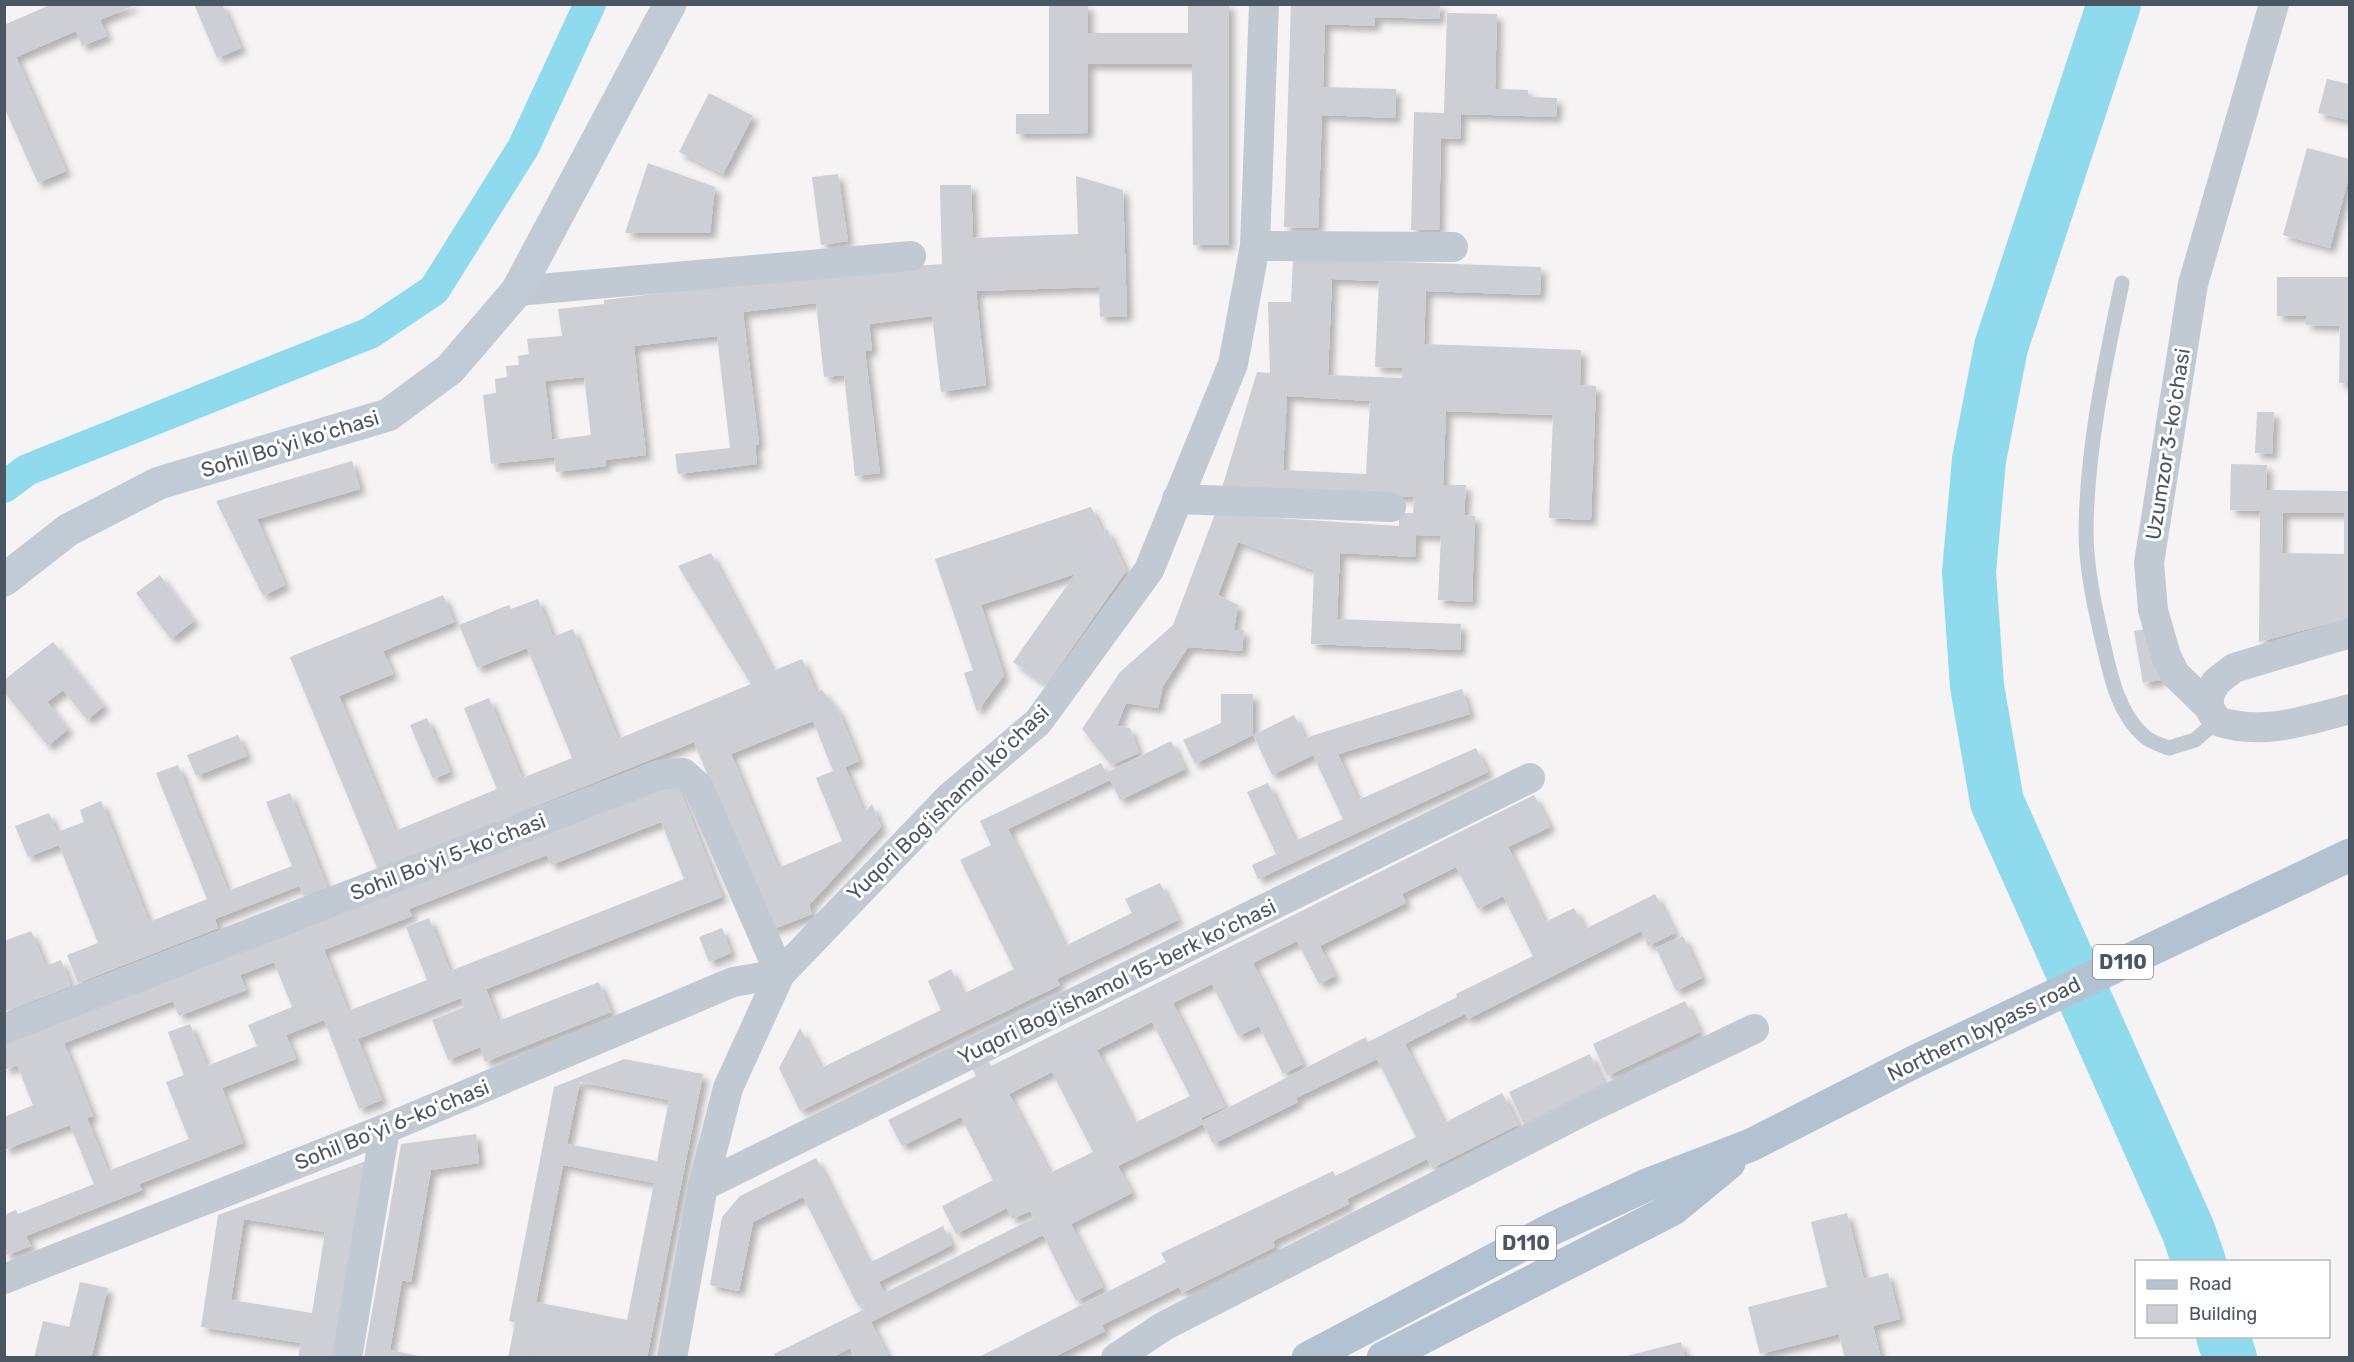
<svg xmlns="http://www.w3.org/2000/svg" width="2354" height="1362" font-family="Rubik,sans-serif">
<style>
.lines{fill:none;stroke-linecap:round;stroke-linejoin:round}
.canal{stroke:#90daee;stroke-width:32}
.river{stroke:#90daee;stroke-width:54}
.building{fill:#cdcfd5;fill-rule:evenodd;filter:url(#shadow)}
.service{stroke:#c1cad2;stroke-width:15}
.minor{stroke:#c1cad2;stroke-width:30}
.secondary{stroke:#c1cbd6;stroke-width:33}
.primary{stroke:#b3c2d1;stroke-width:33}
.labels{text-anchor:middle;stroke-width:6;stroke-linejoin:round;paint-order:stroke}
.shield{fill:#fff;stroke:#808990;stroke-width:1.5}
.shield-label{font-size:20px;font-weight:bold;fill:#4a5661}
.street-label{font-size:21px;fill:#4a5661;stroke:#fff}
</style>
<defs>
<filter id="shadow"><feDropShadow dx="5.5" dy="5.5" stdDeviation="3" flood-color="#0004"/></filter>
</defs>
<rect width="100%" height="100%" fill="#f5f3f3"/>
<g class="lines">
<!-- canal -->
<polyline class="canal" points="4,487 27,470 370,333 434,290 523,148 590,4"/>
<!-- river -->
<g class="river">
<polyline points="2114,4 2001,347 1979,460 1969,572 1977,686 1997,802 2188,1230 2199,1262"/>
<polyline points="2223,1336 2230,1358"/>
</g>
</g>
<!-- building -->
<g class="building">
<polygon points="52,4 137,4 100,20 107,36 82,46 76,31 16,57 66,171 38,183 4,107 4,25"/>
<polygon points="194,4 222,4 241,48 217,58"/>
<polygon points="1049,4 1088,5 1088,33 1188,33 1188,4 1229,4 1229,245 1193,245 1192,64 1088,64 1088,133 1016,134 1016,114 1049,114"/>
<polygon points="1291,4 1440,4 1439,19 1375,17 1374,26 1325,24 1323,87 1396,89 1395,118 1322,115 1318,228 1284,227"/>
<polygon points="1447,13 1497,14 1495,89 1528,90 1528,97 1557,98 1556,117 1461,114 1460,139 1441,138 1439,230 1411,230 1414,112 1444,113"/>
<polygon points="2327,79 2349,84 2349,120 2318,113"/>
<polygon points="709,93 753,116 723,174 679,152"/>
<polygon points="2307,148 2349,159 2349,176 2330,248 2283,235"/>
<polygon points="648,163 715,187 710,233 625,233"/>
<polygon points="838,174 848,241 821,245 812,177"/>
<path d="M 1076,176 L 1123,190 L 1127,316 L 1100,317 L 1099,287 L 976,291 L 986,385 L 941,392 L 932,316 L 869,324 L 872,350 L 865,351 L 880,473 L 855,476 L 844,375 L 824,377 L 816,303 L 743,312 L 759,444 L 755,445 L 757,464 L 678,474 L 675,454 L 730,448 L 717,336 L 634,346 L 646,455 L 605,460 L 606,466 L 556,472 L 554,457 L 491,464 L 483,395 L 496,393 L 495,379 L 507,377 L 506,366 L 519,365 L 518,356 L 529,354 L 527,339 L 562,336 L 558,309 L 604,304 L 604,300 L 836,272 L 942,264 L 940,185 L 971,185 L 973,238 L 1078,234 ZM 584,377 L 591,435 L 552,440 L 545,381 Z"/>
<path d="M 1293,258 L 1541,267 L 1540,295 L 1426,291 L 1424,344 L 1581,350 L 1580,385 L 1596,386 L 1591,520 L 1549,518 L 1553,415 L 1446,411 L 1443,485 L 1466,485 L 1464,515 L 1475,516 L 1472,602 L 1438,600 L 1441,536 L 1416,535 L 1415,557 L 1340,553 L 1337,619 L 1461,624 L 1460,650 L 1311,644 L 1314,570 L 1238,542 L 1218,595 L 1238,605 L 1234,630 L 1244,630 L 1242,651 L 1188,647 L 1163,686 L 1158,708 L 1126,703 L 1117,726 L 1130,728 L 1139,753 L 1111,765 L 1082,729 L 1120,672 L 1173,625 L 1215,514 L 1399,526 L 1399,513 L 1413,513 L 1414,497 L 1222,488 L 1257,372 L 1270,373 L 1268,302 L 1291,302 ZM 1332,279 L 1379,281 L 1375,367 L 1403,368 L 1402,378 L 1328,375 ZM 1287,396 L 1370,401 L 1366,474 L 1283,470 Z"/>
<polygon points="2277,277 2349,277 2349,383 2339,383 2340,326 2306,325 2306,316 2277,316"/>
<polygon points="2257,412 2274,412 2272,454 2255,453"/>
<polygon points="352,461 360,489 257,519 285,585 263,596 216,501"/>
<path d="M 2231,464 L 2267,465 L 2266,490 L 2349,491 L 2349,618 L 2259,642 L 2260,511 L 2230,510 ZM 2283,513 L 2344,513 L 2344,554 L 2282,553 Z"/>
<polygon points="1091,507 1103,533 1107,529 1126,571 1046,685 1013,662 1075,574 981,605 1004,675 977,712 964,673 973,670 935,559"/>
<path d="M 711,553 L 773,671 L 802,659 L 816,692 L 822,690 L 839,712 L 859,761 L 845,767 L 864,813 L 872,804 L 881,827 L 809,905 L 812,914 L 771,930 L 694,742 L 378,870 L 290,657 L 443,595 L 454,622 L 383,651 L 393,674 L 339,696 L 395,831 L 497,789 L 464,708 L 489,698 L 522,778 L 572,758 L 527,648 L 477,668 L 459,625 L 509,605 L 511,609 L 538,599 L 553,637 L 573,629 L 618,739 L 751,684 L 678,566 ZM 813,721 L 833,771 L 816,778 L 842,841 L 778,868 L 731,754 Z"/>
<polygon points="160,575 194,621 171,639 136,593"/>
<polygon points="2152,628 2161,680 2143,683 2134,631"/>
<polygon points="53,642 104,706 87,720 63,690 47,702 68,729 48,746 4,692 4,680"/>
<polygon points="1462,689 1470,714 1338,754 1358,800 1476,748 1488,772 1258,879 1252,865 1276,854 1247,792 1268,783 1295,841 1343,819 1313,755 1272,775 1253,735 1195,764 1183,740 1221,723 1221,694 1253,694 1253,735 1294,715 1305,738"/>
<polygon points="427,718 450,772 433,779 410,725"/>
<polygon points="238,735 247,756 196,776 187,755"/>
<polygon points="1171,741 1185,769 1120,800 1110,780 1008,829 1065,946 1132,913 1125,899 1160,883 1178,920 1057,979 1060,985 800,1111 779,1068 800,1028 821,1068 941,1010 928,981 951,969 963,994 1014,969 960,860 991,845 980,821 1101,763 1106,773"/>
<polygon points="178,765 228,891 292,866 266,802 290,793 327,887 304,896 299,886 215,919 218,928 78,983 67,955 98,943 59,845 28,857 15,826 49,813 57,832 84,822 80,810 101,801 149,922 207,899 156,773"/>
<path d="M 675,777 L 722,897 L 486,989 L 498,1021 L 599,982 L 611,1012 L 485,1062 L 480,1047 L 448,1060 L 432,1020 L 464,1007 L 461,998 L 358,1039 L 382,1100 L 359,1109 L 324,1020 L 301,1029 L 286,1035 L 296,1059 L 222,1088 L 243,1143 L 139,1184 L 142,1190 L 26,1236 L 31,1246 L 7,1255 L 4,1253 L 4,1215 L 16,1210 L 18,1214 L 94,1184 L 70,1125 L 4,1150 L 4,1117 L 33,1105 L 17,1065 L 4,1070 L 4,1042 ZM 661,822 L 684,879 L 450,971 L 429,918 L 406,927 L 427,980 L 348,1011 L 324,950 L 412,916 L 409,909 L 547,855 L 551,865 ZM 274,962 L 292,1007 L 248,1025 L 257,1046 L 207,1066 L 190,1024 L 168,1032 L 184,1075 L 166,1082 L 189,1139 L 108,1171 L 87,1118 L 93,1116 L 64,1043 L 173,1001 L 179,1016 L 246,990 L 240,975 Z"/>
<path d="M 1534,795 L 1550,827 L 1508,847 L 1545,922 L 1574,908 L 1585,929 L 1655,894 L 1675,933 L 1648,946 L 1641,931 L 1468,1019 L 1465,1014 L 1405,1044 L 1444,1123 L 1502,1093 L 1518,1125 L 1432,1168 L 1427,1159 L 1347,1199 L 1349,1204 L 1273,1241 L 1275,1247 L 1182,1293 L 1179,1287 L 1102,1325 L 1105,1331 L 1052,1358 L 977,1358 L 1166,1262 L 1161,1253 L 1333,1171 L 1335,1176 L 1416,1137 L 1377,1059 L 1296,1098 L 1298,1102 L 1213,1144 L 1203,1124 L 1118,1166 L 1132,1193 L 1071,1224 L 1103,1287 L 1076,1301 L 1043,1235 L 871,1322 L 889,1358 L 855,1358 L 850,1348 L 831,1358 L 776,1358 L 774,1354 L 865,1309 L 862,1304 L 858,1306 L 803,1197 L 753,1222 L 739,1291 L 710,1285 L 722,1217 L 740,1196 L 816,1158 L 869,1263 L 943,1226 L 952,1245 L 879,1282 L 884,1293 L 1034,1218 L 1030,1211 L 1012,1219 L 1007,1208 L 956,1234 L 942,1206 L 993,1180 L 961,1117 L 902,1146 L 888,1120 L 976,1076 L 972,1068 L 988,1060 L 991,1066 ZM 1456,867 L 1478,909 L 1503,896 L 1533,956 L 1456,994 L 1457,997 L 1368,1042 L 1366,1037 L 1202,1121 L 1201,1118 L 1225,1107 L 1173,1003 L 1212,984 L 1238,1036 L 1259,1026 L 1283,1074 L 1303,1064 L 1253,963 L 1297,941 L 1319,984 L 1335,976 L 1320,946 L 1406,903 L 1402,894 ZM 1152,1022 L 1190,1096 L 1134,1123 L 1097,1050 ZM 1052,1072 L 1093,1152 L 1050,1173 L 1009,1094 Z"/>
<polygon points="722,928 731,953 709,962 699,937"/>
<polygon points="31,931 46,966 61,960 71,986 4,1012 4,941"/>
<polygon points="1683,936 1702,978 1676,991 1656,948"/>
<polygon points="1685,1001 1700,1032 1607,1076 1593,1044"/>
<polygon points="1590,1054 1608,1093 1527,1131 1509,1092"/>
<path d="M 624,1059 L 703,1074 L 647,1358 L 545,1358 L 530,1355 L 529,1358 L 508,1358 L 515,1323 L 509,1321 L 554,1087 ZM 580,1082 L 669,1100 L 657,1161 L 567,1144 ZM 563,1165 L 654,1183 L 627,1320 L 536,1302 Z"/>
<polygon points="476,1134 479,1163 431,1170 411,1282 402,1280 390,1350 428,1358 364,1358 401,1144"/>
<path d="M 366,1161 L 334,1358 L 298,1358 L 301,1343 L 201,1327 L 218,1215 ZM 244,1219 L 325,1232 L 312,1313 L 231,1300 Z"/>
<polygon points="1847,1213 1864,1279 1888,1273 1900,1319 1873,1326 1881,1358 1845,1358 1839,1334 1760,1354 1748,1307 1827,1287 1811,1222"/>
<polygon points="80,1282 108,1288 91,1358 34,1358 43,1321 69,1327"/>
<polygon points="1681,1342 1685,1358 1623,1358 1623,1357"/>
</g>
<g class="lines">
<!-- service -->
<path class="service" d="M 2122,283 C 2105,364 2087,446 2086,530 C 2086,569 2095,609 2104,647 C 2111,678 2119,714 2144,736 C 2150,742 2161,745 2169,748 L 2195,740 L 2217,721"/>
<!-- minor -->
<g class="minor">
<polyline points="2274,4 2193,284 2149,563 2153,610 2166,656 2175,674 2208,706 2210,693 2216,682 2234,668 2350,633"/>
<polyline points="1255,246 1453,247"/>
<polyline points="517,291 911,256"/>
<polyline points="1177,499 1391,507"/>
<path d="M 2208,706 L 2217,721 C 2262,736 2305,721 2350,709"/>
<polyline points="4,1029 659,775 683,773 698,786 780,974 733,982 385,1129 4,1279"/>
<polyline points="703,1186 1530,778"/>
<polyline points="347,1358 385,1129"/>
<polyline points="672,1358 703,1186 728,1088 780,974 950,797 1038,722 1149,570 1233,364 1255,246 1264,4"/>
<polyline points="1116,1358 1164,1326 1587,1109 1754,1029"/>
</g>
<!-- secondary -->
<polyline class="secondary" points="4,580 68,530 159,483 388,415 450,369 517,291 670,4"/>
<!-- primary -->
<g class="primary">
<polyline points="1308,1358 1554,1228 1647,1185 1751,1145 1912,1063 2350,855"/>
<polyline points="1383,1358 1673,1209 1729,1163"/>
</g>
</g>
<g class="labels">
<!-- shield labels -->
<g class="shield">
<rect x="2093" y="945" width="60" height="34" rx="4.5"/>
<rect x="1496" y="1226" width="60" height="34" rx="4.5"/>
</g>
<g class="shield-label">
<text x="2123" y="969">D110</text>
<text x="1526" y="1250">D110</text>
</g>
<!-- street labels -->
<g class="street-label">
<text transform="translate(290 444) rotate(-17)" y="7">Sohil Boʻyi koʻchasi</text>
<text transform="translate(2168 444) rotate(-81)" y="7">Uzumzor 3-koʻchasi</text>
<text transform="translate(948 803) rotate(-44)" y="7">Yuqori Bogʻishamol koʻchasi</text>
<text transform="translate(448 857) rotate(-21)" y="7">Sohil Boʻyi 5-koʻchasi</text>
<text transform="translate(1117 982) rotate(-26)" y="7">Yuqori Bogʻishamol 15-berk koʻchasi</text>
<text transform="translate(1984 1029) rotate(-26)" y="7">Northern bypass road</text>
<text transform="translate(392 1125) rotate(-22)" y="7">Sohil Boʻyi 6-koʻchasi</text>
</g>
</g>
<!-- border -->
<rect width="2354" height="1362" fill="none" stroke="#4a5661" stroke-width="12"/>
<!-- legend -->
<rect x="2135" y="1260" width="195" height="78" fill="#ffffff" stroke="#b7bbc0" stroke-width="1.5"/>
<rect x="2147" y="1280" width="30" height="9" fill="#b3c2d1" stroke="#b7bbc0" stroke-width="1.5"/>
<text x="2189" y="1290" font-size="18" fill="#4a5661">Road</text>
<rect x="2147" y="1305" width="30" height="18" fill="#cdcfd5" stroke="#b7bbc0" stroke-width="1.5"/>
<text x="2189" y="1320" font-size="18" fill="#4a5661">Building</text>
</svg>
